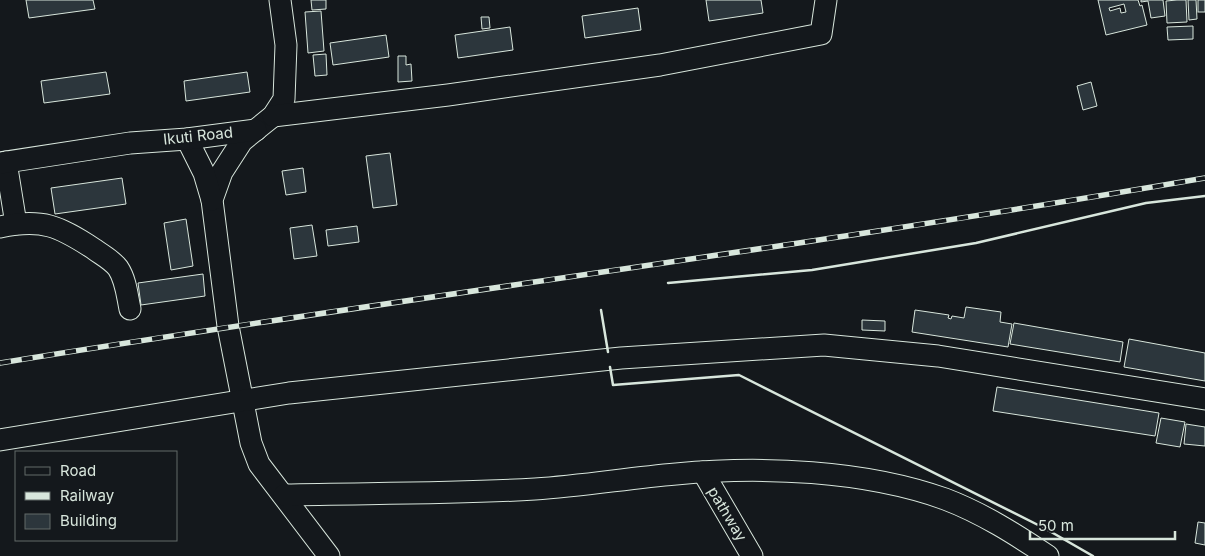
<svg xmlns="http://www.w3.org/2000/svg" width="1205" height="556" font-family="Inter,sans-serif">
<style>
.building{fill:#2c363c;stroke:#d8e6dc;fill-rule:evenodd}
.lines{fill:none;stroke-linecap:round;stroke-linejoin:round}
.minor-casing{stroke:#d8e6dc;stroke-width:23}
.minor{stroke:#14181c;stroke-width:21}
.rail-casing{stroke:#d8e6dc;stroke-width:5.5}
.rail{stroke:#14181c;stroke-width:4;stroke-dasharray:11;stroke-linecap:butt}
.wall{stroke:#d8e6dc;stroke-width:2.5}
.labels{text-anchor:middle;stroke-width:4;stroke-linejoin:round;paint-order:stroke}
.street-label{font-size:15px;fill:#d8e6dc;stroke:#14181c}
</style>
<rect width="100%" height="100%" fill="#14181c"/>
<!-- building -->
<g class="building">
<polygon points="26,0 93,0 95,9 29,18"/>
<polygon points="311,0 326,0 326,9 312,10"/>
<polygon points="706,0 761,0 763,13 709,21"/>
<path d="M 1098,0 L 1138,0 L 1140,6 L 1142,5 L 1147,25 L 1106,35 ZM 1124,4 L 1126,12 L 1121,13 L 1120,8 L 1110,11 L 1109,8 Z"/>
<polygon points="1141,0 1163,0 1165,16 1151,18 1148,1 1141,2"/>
<polygon points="1177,0 1186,0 1187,22 1167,23 1166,1"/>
<polygon points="1188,0 1196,0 1197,19 1189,20"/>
<rect x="1198" y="0" width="7" height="12"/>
<polygon points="638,8 641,30 585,38 582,16"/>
<polygon points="321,11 324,51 308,53 305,12"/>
<polygon points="481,17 489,17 490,28 482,29"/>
<polygon points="1193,26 1193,39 1168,40 1167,27"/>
<polygon points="510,27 513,50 458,58 455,35"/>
<polygon points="386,35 389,57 333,65 330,43"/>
<polygon points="326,54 327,75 315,76 313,55"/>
<polygon points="398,56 406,56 406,65 411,64 412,81 398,82"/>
<polygon points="106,72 110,94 44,103 41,81"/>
<polygon points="247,72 250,92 186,101 184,81"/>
<polygon points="1091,82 1097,106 1083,110 1077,86"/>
<polygon points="390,153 397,205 373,208 366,156"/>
<polygon points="303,168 306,192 286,195 282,171"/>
<polygon points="122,178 126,204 55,214 51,188"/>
<polygon points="186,219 193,266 171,270 164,223"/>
<polygon points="312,225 317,256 294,259 290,228"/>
<polygon points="357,226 359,242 328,246 326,230"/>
<polygon points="203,274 205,296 141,305 138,283"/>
<polygon points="966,307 1001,312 1000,322 1012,324 1008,347 912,332 915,310 949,315 948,318 951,319 952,316 964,318"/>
<polygon points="862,320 885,321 885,331 862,330"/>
<polygon points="1014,323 1123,342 1120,362 1010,344"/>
<polygon points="1129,339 1205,353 1205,381 1124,367"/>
<polygon points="997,387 1159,413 1155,436 993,411"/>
<polygon points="1161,418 1185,422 1180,447 1156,443"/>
<polygon points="1186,424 1205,427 1205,446 1184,444"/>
<polygon points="1198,522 1205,523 1205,545 1195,543"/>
</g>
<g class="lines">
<!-- minor casing -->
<g class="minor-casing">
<g id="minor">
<polyline points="280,0 286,45 284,99 273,116 242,141 222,172 212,200 228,326 251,443 259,464 329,556"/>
<polyline points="273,116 448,95 660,65 821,34 826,0"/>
<polyline points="187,139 204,173 212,200"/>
<polyline points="6,162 16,224"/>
<polyline points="0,163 130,143 187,139 256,130"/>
<path d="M 0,227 C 42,218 59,226 94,249 C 102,255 112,260 118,268 C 126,280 127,295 130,309"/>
<polyline points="0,440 289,393 621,358 824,345 938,356 1205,399"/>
<polyline points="703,472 752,556"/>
<path d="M 284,495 C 368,493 452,494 535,489 C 582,486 629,478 676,474 C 761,466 864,470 945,499 C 982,513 1015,534 1048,556"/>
</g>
</g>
<!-- minor -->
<use href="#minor" class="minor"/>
<!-- rail casing -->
<g class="rail-casing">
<path id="rail" d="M 0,363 C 401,298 805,247 1205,178"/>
</g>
<!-- rail -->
<use href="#rail" class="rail"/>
<!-- wall -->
<g class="wall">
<polyline points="668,283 812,270 976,243 1146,203 1205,196"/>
<polyline points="601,310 608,352"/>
<polyline points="610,367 613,385 739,375 1046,529 1093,556"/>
</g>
</g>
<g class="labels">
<!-- street labels -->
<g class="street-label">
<text transform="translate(198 136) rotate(-6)" y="5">Ikuti Road</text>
<text transform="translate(727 514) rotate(59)" y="5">pathway</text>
</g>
</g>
<!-- legend -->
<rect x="15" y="451" width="162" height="90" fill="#14181c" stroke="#626a69"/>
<rect x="25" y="467" width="25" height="8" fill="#14181c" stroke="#626a69"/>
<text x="60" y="476" font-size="15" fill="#d8e6dc">Road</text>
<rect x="25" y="492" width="25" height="8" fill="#d8e6dc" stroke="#626a69"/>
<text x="60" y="501" font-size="15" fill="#d8e6dc">Railway</text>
<rect x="25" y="514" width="25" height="15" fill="#2c363c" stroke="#626a69"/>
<text x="60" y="526" font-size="15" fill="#d8e6dc">Building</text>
<!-- scale -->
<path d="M1030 531v8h145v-8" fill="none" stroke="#d8e6dc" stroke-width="2.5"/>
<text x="1038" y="531" font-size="15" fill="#d8e6dc" stroke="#14181c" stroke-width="4" paint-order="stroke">50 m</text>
</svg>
